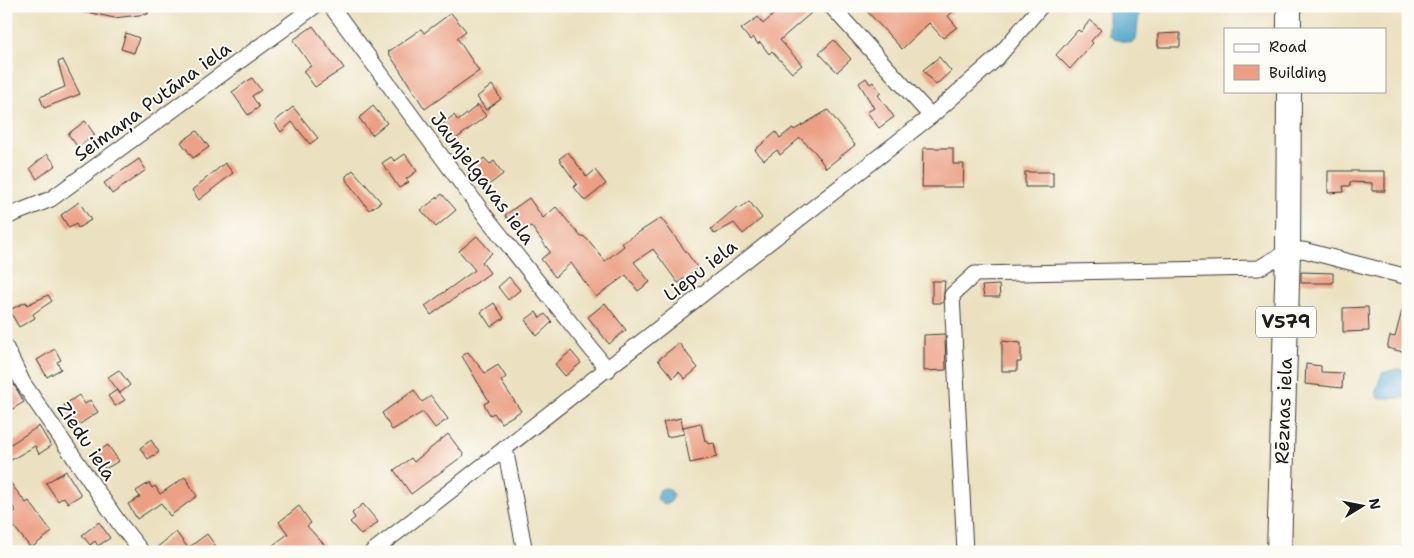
<svg xmlns="http://www.w3.org/2000/svg" width="1414" height="558" font-family="'Shantell Sans',sans-serif">
<style>
.water{fill:#50a6cc;stroke:#366174}
.building{fill:#eb9f83}
.lines{fill:none;stroke-linecap:round;stroke-linejoin:round}
.minor-casing{stroke:#3b3a35;stroke-width:17}
.primary-casing{stroke:#3b3a35;stroke-width:26}
.minor{stroke:#fff;stroke-width:15}
.primary{stroke:#fff;stroke-width:24}
.labels{text-anchor:middle;stroke-width:4;stroke-linejoin:round;paint-order:stroke}
.shield{fill:#fdfcf7;stroke:#605f5e;stroke-width:1}
.shield-label{font-size:18px;font-weight:bold;fill:#1c1c1c}
.street-label{font-size:19px;fill:#1c1c1c;stroke:#fdfcf7}
</style>
<rect width="100%" height="100%" fill="#fdfcf7"/>
<filter id="ink" filterUnits="userSpaceOnUse"><feTurbulence type="fractalNoise" baseFrequency=".02" numOctaves="2"/><feDisplacementMap in="SourceGraphic" scale="10" xChannelSelector="R" yChannelSelector="G"/><feConvolveMatrix kernelMatrix="1 2 1 2 8 2 1 2 1" color-interpolation-filters="sRGB"/></filter>
<filter id="wash" filterUnits="userSpaceOnUse"><feTurbulence type="fractalNoise" baseFrequency=".0096" numOctaves="4" result="noise"/><feDisplacementMap in="SourceGraphic" scale="20" xChannelSelector="R" yChannelSelector="G"/><feGaussianBlur stdDeviation="1.12" result="paint"/><feColorMatrix in="noise" values="0 0 0 0 0 0 0 0 0 0 0 0 0 0 0 0 0 1.4 0 .05"/><feComposite in="paint" operator="in"/></filter>
<g filter="url(#wash)">
<rect width="100%" height="100%" fill="#ebe1c0"/>
<!-- water -->
<g class="water">
<polygon points="1135,6 1139,14 1136,40 1130,43 1113,39 1109,35 1109,7"/>
<polygon points="1396,369 1408,370 1408,398 1378,398 1376,391 1382,373"/>
<circle cx="665" cy="496" r="8"/>
</g>
<g id="blocks">
<!-- building -->
<g class="building">
<polygon points="84,6 148,6 148,14 114,18 83,11"/>
<polygon points="783,6 805,6 811,13 780,40 802,65 792,73 772,51 769,54 760,42 758,44 753,37 750,40 741,29 758,17 763,24"/>
<polygon points="862,6 959,6 948,16 957,27 943,38 929,23 902,49"/>
<polygon points="451,13 466,31 457,38 479,71 425,109 388,52 421,29 424,33"/>
<polygon points="1090,20 1101,30 1091,41 1093,43 1070,69 1056,55 1078,30 1081,32"/>
<polygon points="313,26 344,68 315,87 303,71 311,66 293,40"/>
<polygon points="126,33 139,38 134,53 121,49"/>
<polygon points="1180,33 1180,47 1158,47 1158,34"/>
<polygon points="834,40 851,59 837,72 819,53"/>
<polygon points="939,57 951,71 936,85 923,70"/>
<polygon points="63,60 80,94 44,108 40,97 65,87 58,62"/>
<polygon points="252,78 261,90 252,96 259,107 248,115 232,92"/>
<polygon points="866,78 870,84 873,82 881,93 878,95 894,117 879,128 867,112 874,108 859,83"/>
<polygon points="492,85 501,99 486,110 477,97"/>
<polygon points="478,105 486,116 452,142 439,127 454,115 458,121"/>
<polygon points="373,106 387,123 372,135 359,118"/>
<polygon points="293,107 318,138 310,144 292,122 281,132 274,122"/>
<polygon points="828,110 855,145 826,168 815,152 800,138 780,155 777,150 764,160 755,150 776,132 780,138 793,128 794,130"/>
<polygon points="85,121 95,135 78,147 68,134"/>
<polygon points="197,131 209,147 193,158 181,142"/>
<polygon points="923,148 953,148 953,164 964,164 963,187 922,187"/>
<polygon points="568,152 587,177 595,170 606,184 585,201 574,187 577,184 559,159"/>
<polygon points="47,154 56,165 37,179 30,168"/>
<polygon points="405,154 417,171 406,179 409,182 399,188 382,163 391,157 395,161"/>
<polygon points="484,158 490,164 494,161 503,174 486,187 472,169"/>
<polygon points="139,159 146,170 112,194 104,183"/>
<polygon points="225,163 233,173 199,200 192,190"/>
<polygon points="353,170 381,202 369,210 346,180 346,176"/>
<polygon points="1328,171 1385,171 1385,191 1372,191 1372,183 1350,182 1350,186 1343,186 1344,192 1328,193"/>
<rect x="1025" y="172" width="28" height="15"/>
<polygon points="442,194 456,210 436,227 421,210"/>
<polygon points="529,198 543,218 556,207 581,237 583,236 590,242 605,261 624,246 622,243 661,218 698,268 678,283 653,249 634,262 650,282 638,291 626,275 596,297 571,263 555,277 541,259 550,252 531,226 519,234 505,215"/>
<polygon points="749,201 762,218 743,234 734,223 715,234 711,229 737,207 739,209"/>
<polygon points="79,202 91,220 78,228 76,224 69,228 61,215"/>
<polygon points="477,236 492,253 482,262 490,273 431,315 425,306 475,270 459,251"/>
<polygon points="1301,272 1333,273 1333,283 1301,283"/>
<polygon points="509,277 520,290 508,300 498,287"/>
<polygon points="932,281 945,281 943,303 932,303"/>
<polygon points="999,285 1000,297 984,297 982,286"/>
<polygon points="48,295 52,301 33,314 35,318 19,327 9,310 26,302 27,305"/>
<polygon points="494,303 504,318 491,327 481,312"/>
<polygon points="605,303 626,330 609,344 588,317"/>
<polygon points="1404,303 1408,303 1408,332 1403,352 1387,348 1390,336 1395,337"/>
<polygon points="1368,307 1369,331 1343,332 1343,308"/>
<polygon points="536,312 540,318 545,314 552,322 537,336 525,320"/>
<polygon points="945,334 946,370 924,371 924,335"/>
<polygon points="1002,341 1021,343 1021,362 1017,362 1017,371 1002,371"/>
<polygon points="679,343 698,368 685,379 679,372 673,378 658,360"/>
<polygon points="55,349 61,360 57,362 61,369 47,377 37,360"/>
<polygon points="571,351 581,363 565,376 555,364"/>
<polygon points="468,352 485,373 498,365 506,377 501,381 521,411 501,423 494,413 490,415 484,404 489,401 462,356"/>
<polygon points="1306,364 1321,366 1321,372 1343,373 1342,388 1305,384"/>
<polygon points="119,370 130,385 120,393 108,377"/>
<polygon points="6,371 24,402 6,413"/>
<polygon points="117,390 125,400 115,406 108,396"/>
<polygon points="414,390 422,402 431,396 448,419 435,428 423,412 392,430 382,413"/>
<polygon points="79,395 85,404 90,400 98,412 77,426 64,405"/>
<polygon points="681,418 684,434 667,437 663,422"/>
<polygon points="701,423 705,441 707,440 708,444 714,443 717,457 690,463 683,427"/>
<polygon points="39,426 51,446 39,454 35,446 6,463 6,447"/>
<polygon points="448,434 464,455 411,494 394,470 411,458 414,462"/>
<polygon points="151,440 159,452 148,459 140,448"/>
<polygon points="108,445 119,461 105,469 95,453"/>
<polygon points="66,471 81,495 68,503 64,497 58,501 46,483"/>
<polygon points="6,477 26,503 29,501 52,532 31,548 7,518 16,511 6,497"/>
<polygon points="185,477 197,496 170,516 161,503 137,519 128,504 140,497 136,491 149,483 152,488 155,486 160,494"/>
<polygon points="363,504 378,522 361,535 350,522 355,518 352,513"/>
<polygon points="299,506 311,523 307,526 331,552 264,552 288,534 279,522"/>
<polygon points="99,522 110,538 98,546 95,541 90,545 82,535"/>
<polygon points="176,532 188,548 207,534 220,552 151,552"/>
</g>
</g>
</g>
<g filter="url(#ink)">
<use href="#blocks" fill-opacity="0" stroke="#3b3a35" stroke-width="1"/>
<g class="lines">
<!-- minor casing -->
<g class="minor-casing">
<g id="minor">
<polyline points="331,6 486,217 608,370"/>
<polyline points="831,6 931,116"/>
<polyline points="6,217 51,199 315,6"/>
<polyline points="6,348 23,383 119,523 142,552"/>
<polyline points="505,448 525,552"/>
<polyline points="372,552 931,116 997,58 1041,6"/>
<polyline points="965,552 952,295 975,274 1259,268 1288,251 1303,250 1408,277"/>
</g>
</g>
<!-- primary casing -->
<g class="primary-casing">
<g id="primary">
<polyline points="1289,6 1289,29"/>
<polyline points="1279,552 1288,251 1289,91"/>
</g>
</g>
<!-- minor -->
<use href="#minor" class="minor"/>
<!-- primary -->
<use href="#primary" class="primary"/>
</g>
</g>
<g class="labels">
<!-- shield labels -->
<rect class="shield" x="1256" y="306.5" width="60" height="31" rx="4"/>
<g class="shield-label">
<text x="1286" y="328">V579</text>
</g>
<!-- street labels -->
<g class="street-label">
<text transform="translate(152 101) rotate(-36)" y="7">Seimaņa Putāna iela</text>
<text transform="translate(483 178) rotate(53)" y="7">Jaunjelgavas iela</text>
<text transform="translate(700 270) rotate(-38)" y="7">Liepu iela</text>
<text transform="translate(1283 411) rotate(-88)" y="7">Rēznas iela</text>
<text transform="translate(87 441) rotate(56)" y="7">Ziedu iela</text>
</g>
</g>
<!-- margin -->
<rect width="1414" height="558" fill="none" stroke="#fdfcf7" stroke-width="25"/>
<!-- legend -->
<rect x="1224" y="28" width="162" height="65" fill="#fdfcf7" stroke="#a3a29f"/>
<rect x="1234" y="44" width="25" height="8" fill="#ffffff" stroke="#a3a29f"/>
<text x="1269" y="52" font-size="15" fill="#1c1c1c">Road</text>
<rect x="1234" y="65" width="25" height="15" fill="#eb9f83" stroke="#a3a29f"/>
<text x="1269" y="78" font-size="15" fill="#1c1c1c">Building</text>
<!-- north arrow -->
<g transform="translate(1362 506) rotate(80)" stroke="#fdfcf7" stroke-width="4" paint-order="stroke">
<path d="M0-4L9 19L0 12L-9 19Z" fill="#1c1c1c"/>
<text y="-8" font-size="14" font-weight="bold" text-anchor="middle" fill="#1c1c1c">N</text>
</g>
</svg>
